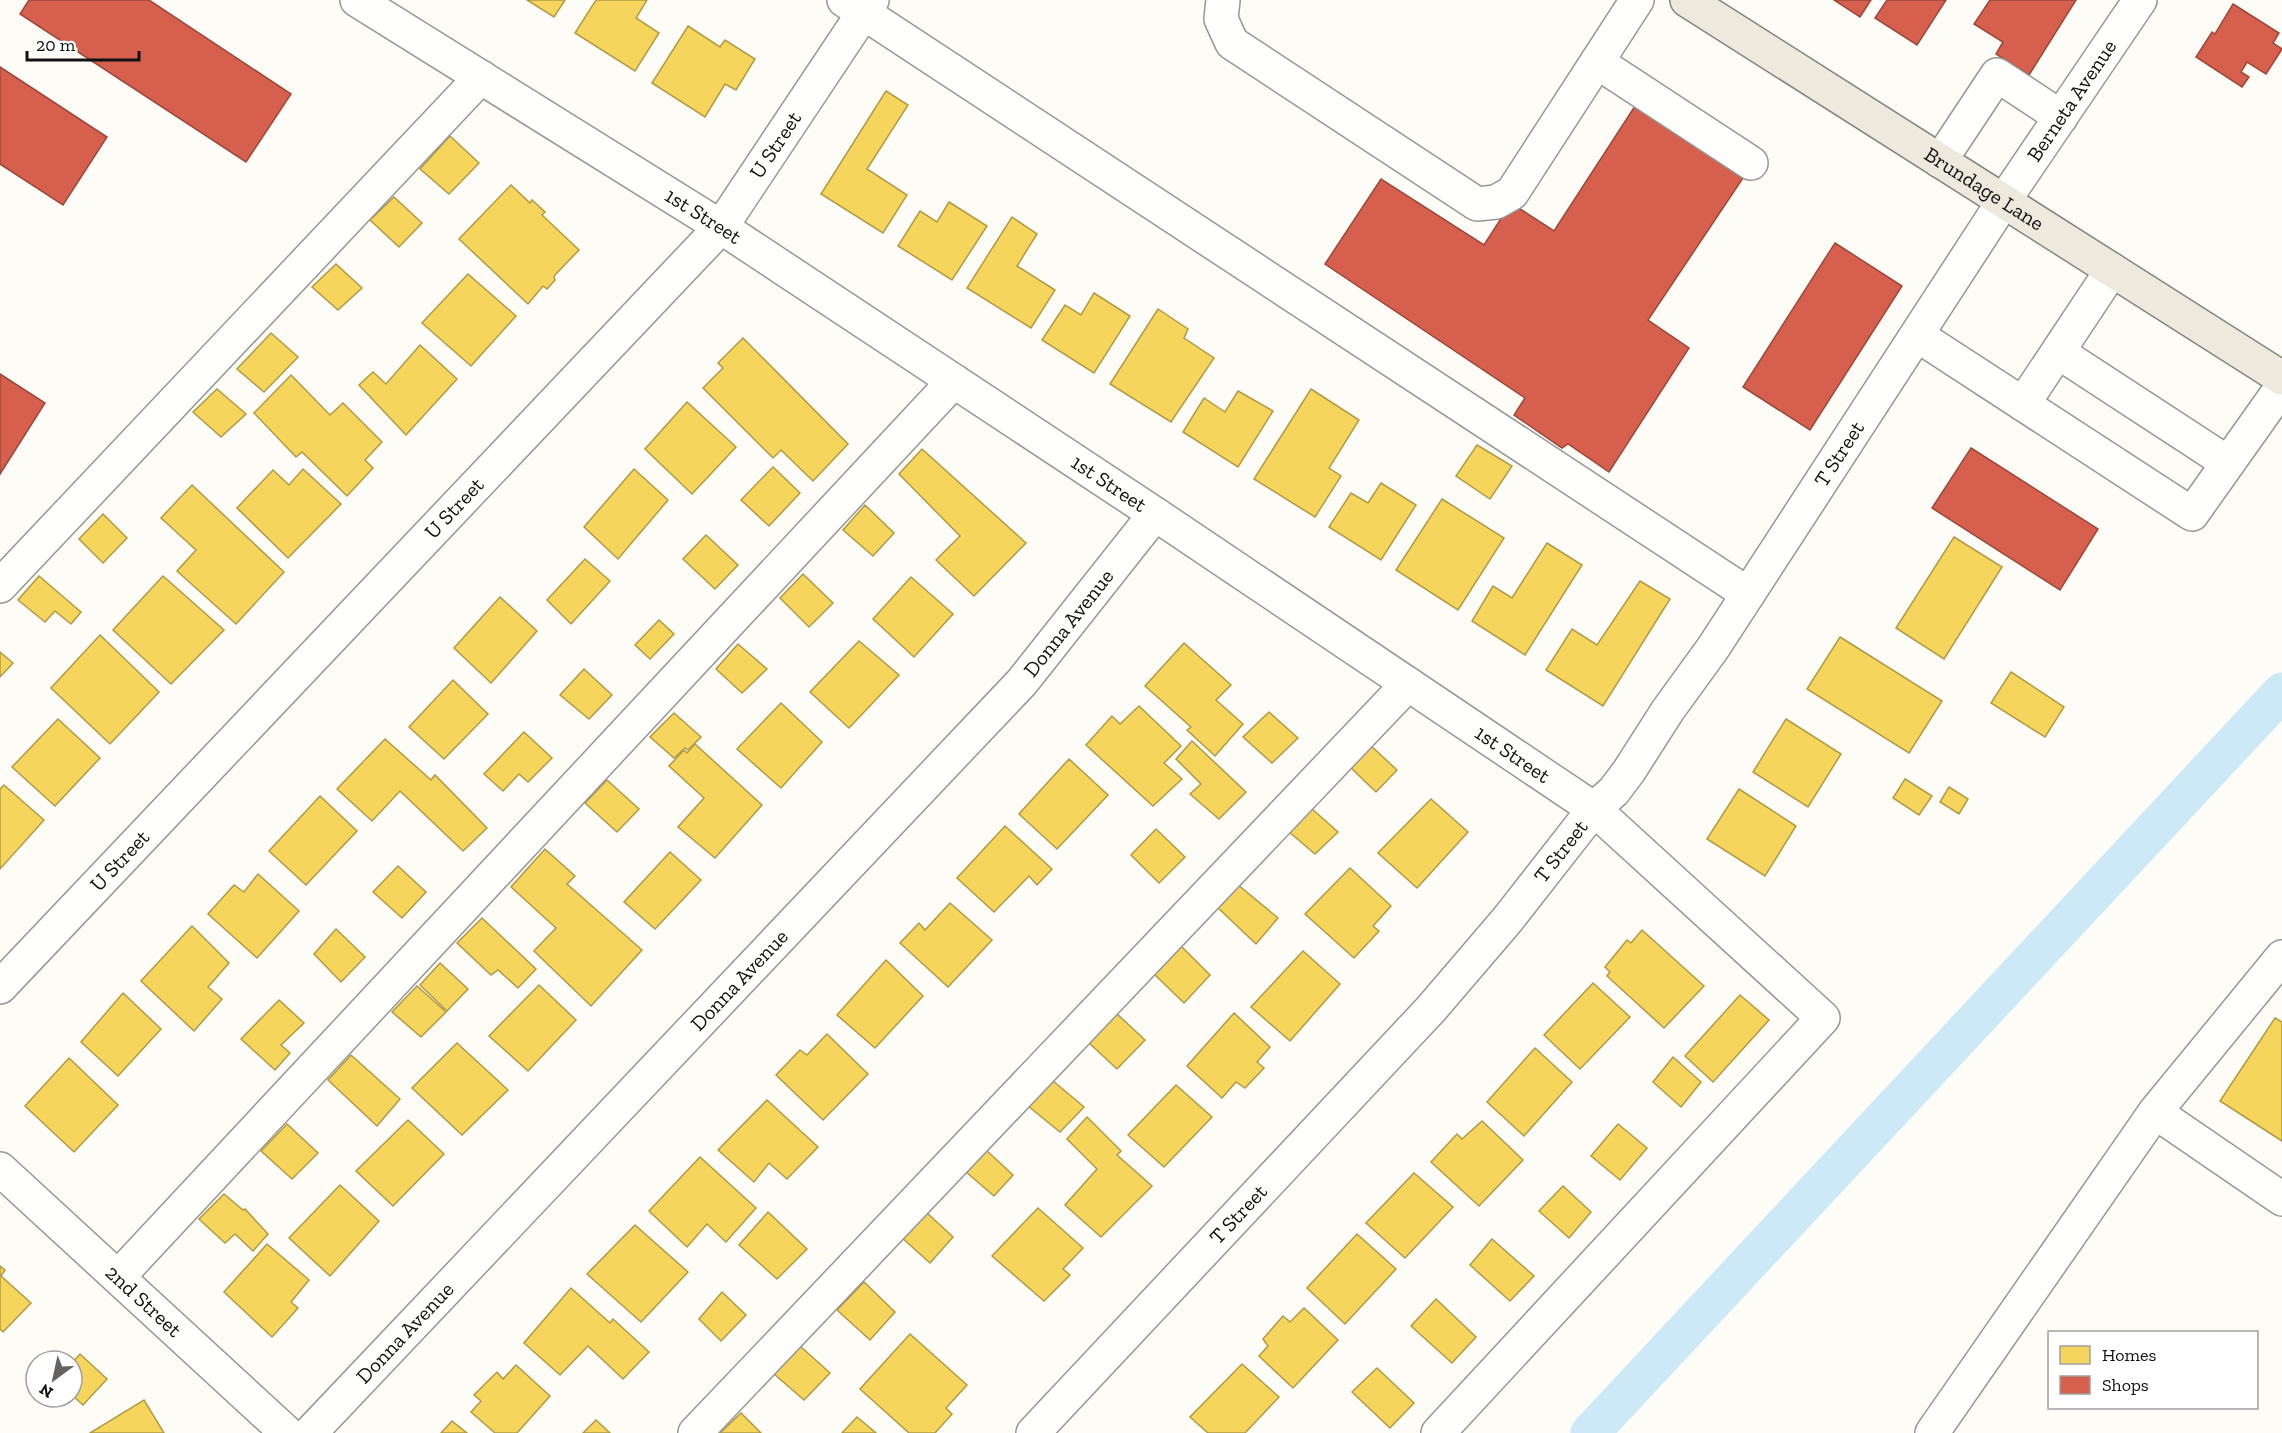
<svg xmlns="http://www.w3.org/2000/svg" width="2282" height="1433" font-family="'Zilla Slab',serif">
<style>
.homes{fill:#f6d55c;stroke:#b19a46;stroke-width:1.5}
.shops{fill:#d6604d;stroke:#9b483b;stroke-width:1.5}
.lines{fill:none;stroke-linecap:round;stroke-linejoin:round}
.canal{stroke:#cde8f7;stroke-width:39}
.minor-casing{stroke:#979795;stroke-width:36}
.major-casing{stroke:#858482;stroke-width:36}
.minor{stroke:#fffffe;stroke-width:33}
.major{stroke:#ede9dc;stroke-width:33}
.labels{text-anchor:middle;stroke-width:6;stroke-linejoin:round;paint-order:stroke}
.street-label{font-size:21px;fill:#111;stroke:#fff}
</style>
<rect width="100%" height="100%" fill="#fdfcf7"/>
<!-- homes -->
<g class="homes">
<polygon points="527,0 565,0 554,17"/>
<polygon points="596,0 647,0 636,18 659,33 635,71 575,33"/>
<polygon points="688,26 720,47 725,40 755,59 736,90 725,84 705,117 652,83"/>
<polygon points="886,91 908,105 867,169 907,195 883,233 821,194"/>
<polygon points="450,136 479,163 449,194 420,169"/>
<polygon points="511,185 530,203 532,200 545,212 542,215 579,250 554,276 555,280 547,289 543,286 528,304 459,239"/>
<polygon points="394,197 422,223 399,247 370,220"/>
<polygon points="949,202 987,226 952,280 898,246 920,211 937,222"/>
<polygon points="1012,217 1037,234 1017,266 1055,290 1031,328 967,288"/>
<polygon points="336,264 362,288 338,310 312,287"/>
<polygon points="468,274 516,316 471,366 422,323"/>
<polygon points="1094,293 1130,316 1094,373 1042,340 1065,305 1081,315"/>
<polygon points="1158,309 1188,329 1184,338 1214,358 1171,422 1110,384"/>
<polygon points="271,333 298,357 264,392 237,369"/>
<polygon points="743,338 848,444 813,481 781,450 773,458 703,388 723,368 718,363"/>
<polygon points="420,345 457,379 406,435 359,385 373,372 386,384"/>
<polygon points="291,375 330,415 343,403 382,442 365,460 373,468 347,496 302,452 296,457 254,413"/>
<polygon points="217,389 246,414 221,437 193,412"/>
<polygon points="1311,389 1359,420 1329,468 1341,476 1315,517 1254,479"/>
<polygon points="1238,391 1273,411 1238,467 1183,432 1204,398 1225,412"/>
<polygon points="687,402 736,447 692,494 645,449"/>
<polygon points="1477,445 1512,466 1490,499 1456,476"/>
<polygon points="922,449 1026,543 974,596 936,560 960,536 899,474"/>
<polygon points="773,467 800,493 769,526 741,500"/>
<polygon points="303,469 341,504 288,558 237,508 273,470 289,485"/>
<polygon points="634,469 668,500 618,559 584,527"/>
<polygon points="1381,483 1416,505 1381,560 1329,527 1351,493 1368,503"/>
<polygon points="192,485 284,572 236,624 177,571 196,550 161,518"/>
<polygon points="1442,499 1504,538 1458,610 1396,570"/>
<polygon points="865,505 894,533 873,556 843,530"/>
<polygon points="103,514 127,538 103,563 79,539"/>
<polygon points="706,535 738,565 715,589 683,559"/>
<polygon points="1954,537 2002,567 1944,659 1896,628"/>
<polygon points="1547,543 1582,565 1525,655 1472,621 1493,586 1512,598"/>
<polygon points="585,559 610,581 571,624 547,600"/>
<polygon points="803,574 833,603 809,627 780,598"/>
<polygon points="39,576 81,612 71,624 55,611 45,622 18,600"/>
<polygon points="163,576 224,630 171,684 113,630"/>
<polygon points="911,577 953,614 914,657 873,619"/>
<polygon points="1640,581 1670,599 1603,706 1546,670 1572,629 1597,645"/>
<polygon points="500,597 537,631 491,683 454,648"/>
<polygon points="659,620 674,634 650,659 635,645"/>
<polygon points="100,635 159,692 110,744 51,688"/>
<polygon points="1840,637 1942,701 1909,753 1807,689"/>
<polygon points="859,641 899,675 849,728 810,692"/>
<polygon points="1184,643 1231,685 1216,700 1243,724 1215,756 1187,730 1191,727 1145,686"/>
<polygon points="738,644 767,669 742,693 716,669"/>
<polygon points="0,652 13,663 0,677"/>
<polygon points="584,669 612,695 589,719 560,695"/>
<polygon points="2011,672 2064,707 2045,737 1991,703"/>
<polygon points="453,680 488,714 444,759 409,727"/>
<polygon points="781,703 822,742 781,788 737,749"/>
<polygon points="1139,706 1181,746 1164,763 1182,779 1153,806 1086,745 1112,716 1120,724"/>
<polygon points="1269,712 1298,738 1272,763 1243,737"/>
<polygon points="674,713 701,737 688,750 685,748 674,758 650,737"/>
<polygon points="58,719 100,758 55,806 12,767"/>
<polygon points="1786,719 1841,754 1808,807 1753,772"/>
<polygon points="524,732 552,758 528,782 519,774 503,791 484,774"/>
<polygon points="385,739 431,780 435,775 487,828 463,851 400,791 372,821 337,789"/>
<polygon points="1192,741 1246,792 1219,819 1190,794 1201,784 1176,759"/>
<polygon points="695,744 762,805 715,858 678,827 704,798 669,766 684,750 687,753"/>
<polygon points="1370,745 1397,770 1376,792 1350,767"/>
<polygon points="1069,759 1108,795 1057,849 1019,814"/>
<polygon points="1905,779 1932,796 1919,815 1893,798"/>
<polygon points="607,780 639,809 617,832 585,803"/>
<polygon points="4,785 44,820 0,869 0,789"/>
<polygon points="1949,787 1968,799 1959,814 1940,802"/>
<polygon points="1739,789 1796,826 1765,876 1707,839"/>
<polygon points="320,796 357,831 306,885 269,851"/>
<polygon points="1431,799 1468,832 1417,888 1378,853"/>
<polygon points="1311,808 1338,832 1315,854 1288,831"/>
<polygon points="1005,826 1052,869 1037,885 1029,876 994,912 957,878"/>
<polygon points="1156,829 1185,857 1159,883 1131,855"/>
<polygon points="545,849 575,876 567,884 642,950 591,1006 534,951 556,928 511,887"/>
<polygon points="670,852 701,880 655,929 624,902"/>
<polygon points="398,866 426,892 402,918 373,892"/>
<polygon points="1350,868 1391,906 1373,926 1379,931 1354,958 1305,914"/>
<polygon points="258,874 299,911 257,958 208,914 234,885 244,892"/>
<polygon points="1237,884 1278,918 1256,944 1216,906"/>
<polygon points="950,903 992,940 948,987 900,943 919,923 925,930"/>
<polygon points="482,918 536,969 518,988 498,970 491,975 457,943"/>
<polygon points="192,926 229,963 208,987 222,999 194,1031 141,981"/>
<polygon points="336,929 365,957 341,982 314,954"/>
<polygon points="1642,930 1704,986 1664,1028 1607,976 1610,972 1605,967 1627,940 1631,943"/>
<polygon points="1178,943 1210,975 1184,1003 1151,971"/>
<polygon points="1303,951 1340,984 1290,1041 1251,1007"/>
<polygon points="886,960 923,996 875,1048 837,1015"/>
<polygon points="440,963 468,989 447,1011 420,985"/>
<polygon points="1593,983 1630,1017 1580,1069 1544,1035"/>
<polygon points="539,985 576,1020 528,1071 489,1036"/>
<polygon points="417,986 446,1012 421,1037 392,1012"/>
<polygon points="123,993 161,1029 118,1076 81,1042"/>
<polygon points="1740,995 1769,1020 1713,1082 1685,1056"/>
<polygon points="279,1000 304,1023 281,1045 290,1053 275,1070 241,1039"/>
<polygon points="1116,1013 1145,1040 1117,1069 1089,1043"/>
<polygon points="1234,1013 1270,1047 1257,1062 1264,1068 1245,1088 1236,1082 1222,1098 1187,1066"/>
<polygon points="2275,1018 2282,1022 2282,1141 2220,1101"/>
<polygon points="827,1034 868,1074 823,1120 776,1075 800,1050 807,1055"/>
<polygon points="457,1043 508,1090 462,1135 412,1088"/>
<polygon points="1535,1048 1572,1082 1524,1136 1487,1102"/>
<polygon points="351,1055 400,1099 377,1126 328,1080"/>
<polygon points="1673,1057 1701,1082 1681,1107 1653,1082"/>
<polygon points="69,1058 118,1105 74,1152 25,1106"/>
<polygon points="1052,1080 1084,1107 1060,1132 1028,1106"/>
<polygon points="1176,1085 1212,1117 1164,1167 1128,1135"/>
<polygon points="767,1100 818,1147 787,1179 769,1163 754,1182 718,1150"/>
<polygon points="1087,1117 1121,1151 1117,1155 1152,1186 1101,1237 1065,1205 1097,1169 1067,1139"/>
<polygon points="408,1120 444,1154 393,1206 356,1171"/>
<polygon points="1482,1121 1523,1160 1479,1206 1431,1162 1457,1134 1462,1139"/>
<polygon points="287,1124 318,1153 292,1179 261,1151"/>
<polygon points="1618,1124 1647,1148 1620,1180 1591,1156"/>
<polygon points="986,1150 1013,1175 994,1196 966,1172"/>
<polygon points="700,1157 756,1208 726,1242 707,1224 687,1247 649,1211"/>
<polygon points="1414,1173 1453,1207 1405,1258 1366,1223"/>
<polygon points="340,1185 379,1221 330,1276 289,1238"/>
<polygon points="1563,1186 1591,1212 1569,1238 1539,1211"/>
<polygon points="224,1194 243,1210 245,1209 268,1234 253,1251 235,1234 225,1243 199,1219"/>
<polygon points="1038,1208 1083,1248 1063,1269 1070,1275 1044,1301 992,1256"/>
<polygon points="925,1211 953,1237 930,1263 901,1237"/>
<polygon points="768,1212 807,1249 777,1279 739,1245"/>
<polygon points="635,1225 688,1272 641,1322 587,1274"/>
<polygon points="1357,1234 1396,1269 1345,1324 1307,1288"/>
<polygon points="1492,1239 1534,1276 1510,1301 1470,1265"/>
<polygon points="267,1244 309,1280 291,1302 298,1308 272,1337 224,1292"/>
<polygon points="0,1266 5,1270 1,1276 31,1303 3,1332 0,1329"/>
<polygon points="864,1282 895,1312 870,1340 837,1310"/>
<polygon points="571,1288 610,1323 613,1319 649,1352 623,1379 588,1346 560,1375 524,1343"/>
<polygon points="722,1292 746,1315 721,1341 699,1319"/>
<polygon points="1436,1299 1476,1337 1452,1363 1411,1326"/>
<polygon points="1304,1308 1338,1340 1293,1388 1259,1356 1268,1346 1263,1339 1283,1316 1290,1322"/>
<polygon points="910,1334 967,1385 946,1408 952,1414 935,1433 909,1433 860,1389"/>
<polygon points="800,1346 830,1373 804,1400 774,1374"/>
<polygon points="80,1354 107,1379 83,1405 72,1395 72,1363"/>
<polygon points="1242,1364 1279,1397 1245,1433 1208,1433 1190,1417"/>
<polygon points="516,1365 550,1396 517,1433 495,1433 471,1412 481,1401 474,1395 497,1372 503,1379"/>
<polygon points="1377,1368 1414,1403 1390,1428 1352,1392"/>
<polygon points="144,1400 164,1433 90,1433"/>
<polygon points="741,1413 761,1433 720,1433"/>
<polygon points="857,1417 876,1433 842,1433"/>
<polygon points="596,1420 610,1433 583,1433"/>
<polygon points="452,1421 467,1433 441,1433"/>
</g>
<!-- shops -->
<g class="shops">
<polygon points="29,0 149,0 291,94 246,162 20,14"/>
<polygon points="1834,0 1871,0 1860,17"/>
<polygon points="1887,0 1946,0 1917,45 1875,18"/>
<polygon points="1990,0 2076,0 2029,75 1996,54 2003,42 1974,24"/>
<polygon points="2233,4 2279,33 2273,43 2282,49 2266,74 2247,62 2241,72 2249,77 2242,87 2196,57 2212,32 2215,34"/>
<polygon points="0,67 107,137 63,205 0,164"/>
<polygon points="1635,106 1743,178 1648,320 1689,348 1609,472 1568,444 1562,448 1514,415 1525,398 1325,264 1381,179 1484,245 1511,203 1554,231"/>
<polygon points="1835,243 1902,286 1810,430 1743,387"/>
<polygon points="0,374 45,403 0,474"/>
<polygon points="1971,448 2098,529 2060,590 1932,508"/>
</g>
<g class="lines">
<!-- canal -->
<polyline class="canal" points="1590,1433 2282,692"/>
<!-- minor casing -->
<g class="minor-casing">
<g id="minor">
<path id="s1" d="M 357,0 L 721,227 L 1155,514 L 1594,809 L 1823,1018 L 1438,1433"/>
<polyline points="844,0 1748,594"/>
<polyline points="1223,0 1221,19 1232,43 1477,204 1496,202 1512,193 1637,0"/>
<polyline points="1597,62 1751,163"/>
<polyline points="1940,161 1997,75 2061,117"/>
<polyline points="1917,335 2192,514 2282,387"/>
<polyline points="2058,352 2228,463"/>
<polyline points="2023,404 2112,270"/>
<polyline points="0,586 481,77"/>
<path id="s2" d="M 0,987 L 721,227 L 872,0"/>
<polyline points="2155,1112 2282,1199"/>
<path id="s3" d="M 0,1169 L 287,1433"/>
<polyline points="118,1277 954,381"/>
<path id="s4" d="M 310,1433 L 1022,682 L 1155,514"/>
<polyline points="695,1433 1408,684"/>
<path id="s5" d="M 1033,1433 L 1431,1009 L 1508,919 L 1594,809 L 1614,791 L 1629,771 L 1668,710 L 1713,648 L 2003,202 L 2140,0"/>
<polyline points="1932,1433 2155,1112 2282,957"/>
</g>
</g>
<!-- major casing -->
<g class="major-casing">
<g id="major">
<path id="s6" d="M 1687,0 L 2282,378"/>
</g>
</g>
<!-- minor -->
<use href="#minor" class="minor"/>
<!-- major -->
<use href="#major" class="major"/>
</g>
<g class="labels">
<!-- street labels -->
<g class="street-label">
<text dy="7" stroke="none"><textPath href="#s5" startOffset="1695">Berneta Avenue</textPath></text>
<text dy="7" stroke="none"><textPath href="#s2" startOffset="1146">U Street</textPath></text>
<text dy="7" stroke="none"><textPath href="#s6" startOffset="352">Brundage Lane</textPath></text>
<text dy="7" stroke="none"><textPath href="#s1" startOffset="408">1st Street</textPath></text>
<text dy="7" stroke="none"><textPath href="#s5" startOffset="1272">T Street</textPath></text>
<text dy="7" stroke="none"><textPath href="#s1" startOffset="894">1st Street</textPath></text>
<text dy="7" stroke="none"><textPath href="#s2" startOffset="660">U Street</textPath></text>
<text dy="7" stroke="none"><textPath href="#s4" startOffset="1110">Donna Avenue</textPath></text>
<text dy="7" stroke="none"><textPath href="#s1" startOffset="1380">1st Street</textPath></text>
<text dy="7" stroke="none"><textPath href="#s5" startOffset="786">T Street</textPath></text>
<text dy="7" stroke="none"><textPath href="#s2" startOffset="174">U Street</textPath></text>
<text dy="7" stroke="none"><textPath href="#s4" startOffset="624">Donna Avenue</textPath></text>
<text dy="7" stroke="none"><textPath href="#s5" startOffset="300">T Street</textPath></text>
<text dy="7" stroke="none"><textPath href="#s3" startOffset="195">2nd Street</textPath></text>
<text dy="7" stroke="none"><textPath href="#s4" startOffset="138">Donna Avenue</textPath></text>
</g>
</g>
<!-- legend -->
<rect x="2048" y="1331" width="210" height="78" fill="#ffffff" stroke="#a0a0a0" stroke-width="1.5"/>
<rect x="2060" y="1346" width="30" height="18" fill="#f6d55c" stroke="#a0a0a0" stroke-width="1.5"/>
<text x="2102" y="1361" font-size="18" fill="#111111">Homes</text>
<rect x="2060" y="1376" width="30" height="18" fill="#d6604d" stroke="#a0a0a0" stroke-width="1.5"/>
<text x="2102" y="1391" font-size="18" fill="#111111">Shops</text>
<!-- north arrow -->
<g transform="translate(54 1379) rotate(213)"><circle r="28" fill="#ffffff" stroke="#a0a0a0" stroke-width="1.5"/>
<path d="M0-4.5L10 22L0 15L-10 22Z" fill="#646362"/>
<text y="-9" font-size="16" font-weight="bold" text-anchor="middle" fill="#111111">N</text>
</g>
<!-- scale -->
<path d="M27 51v9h112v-9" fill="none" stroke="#111111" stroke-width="3"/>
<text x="36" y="51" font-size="18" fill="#111111" stroke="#ffffff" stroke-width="4.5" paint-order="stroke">20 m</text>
</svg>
